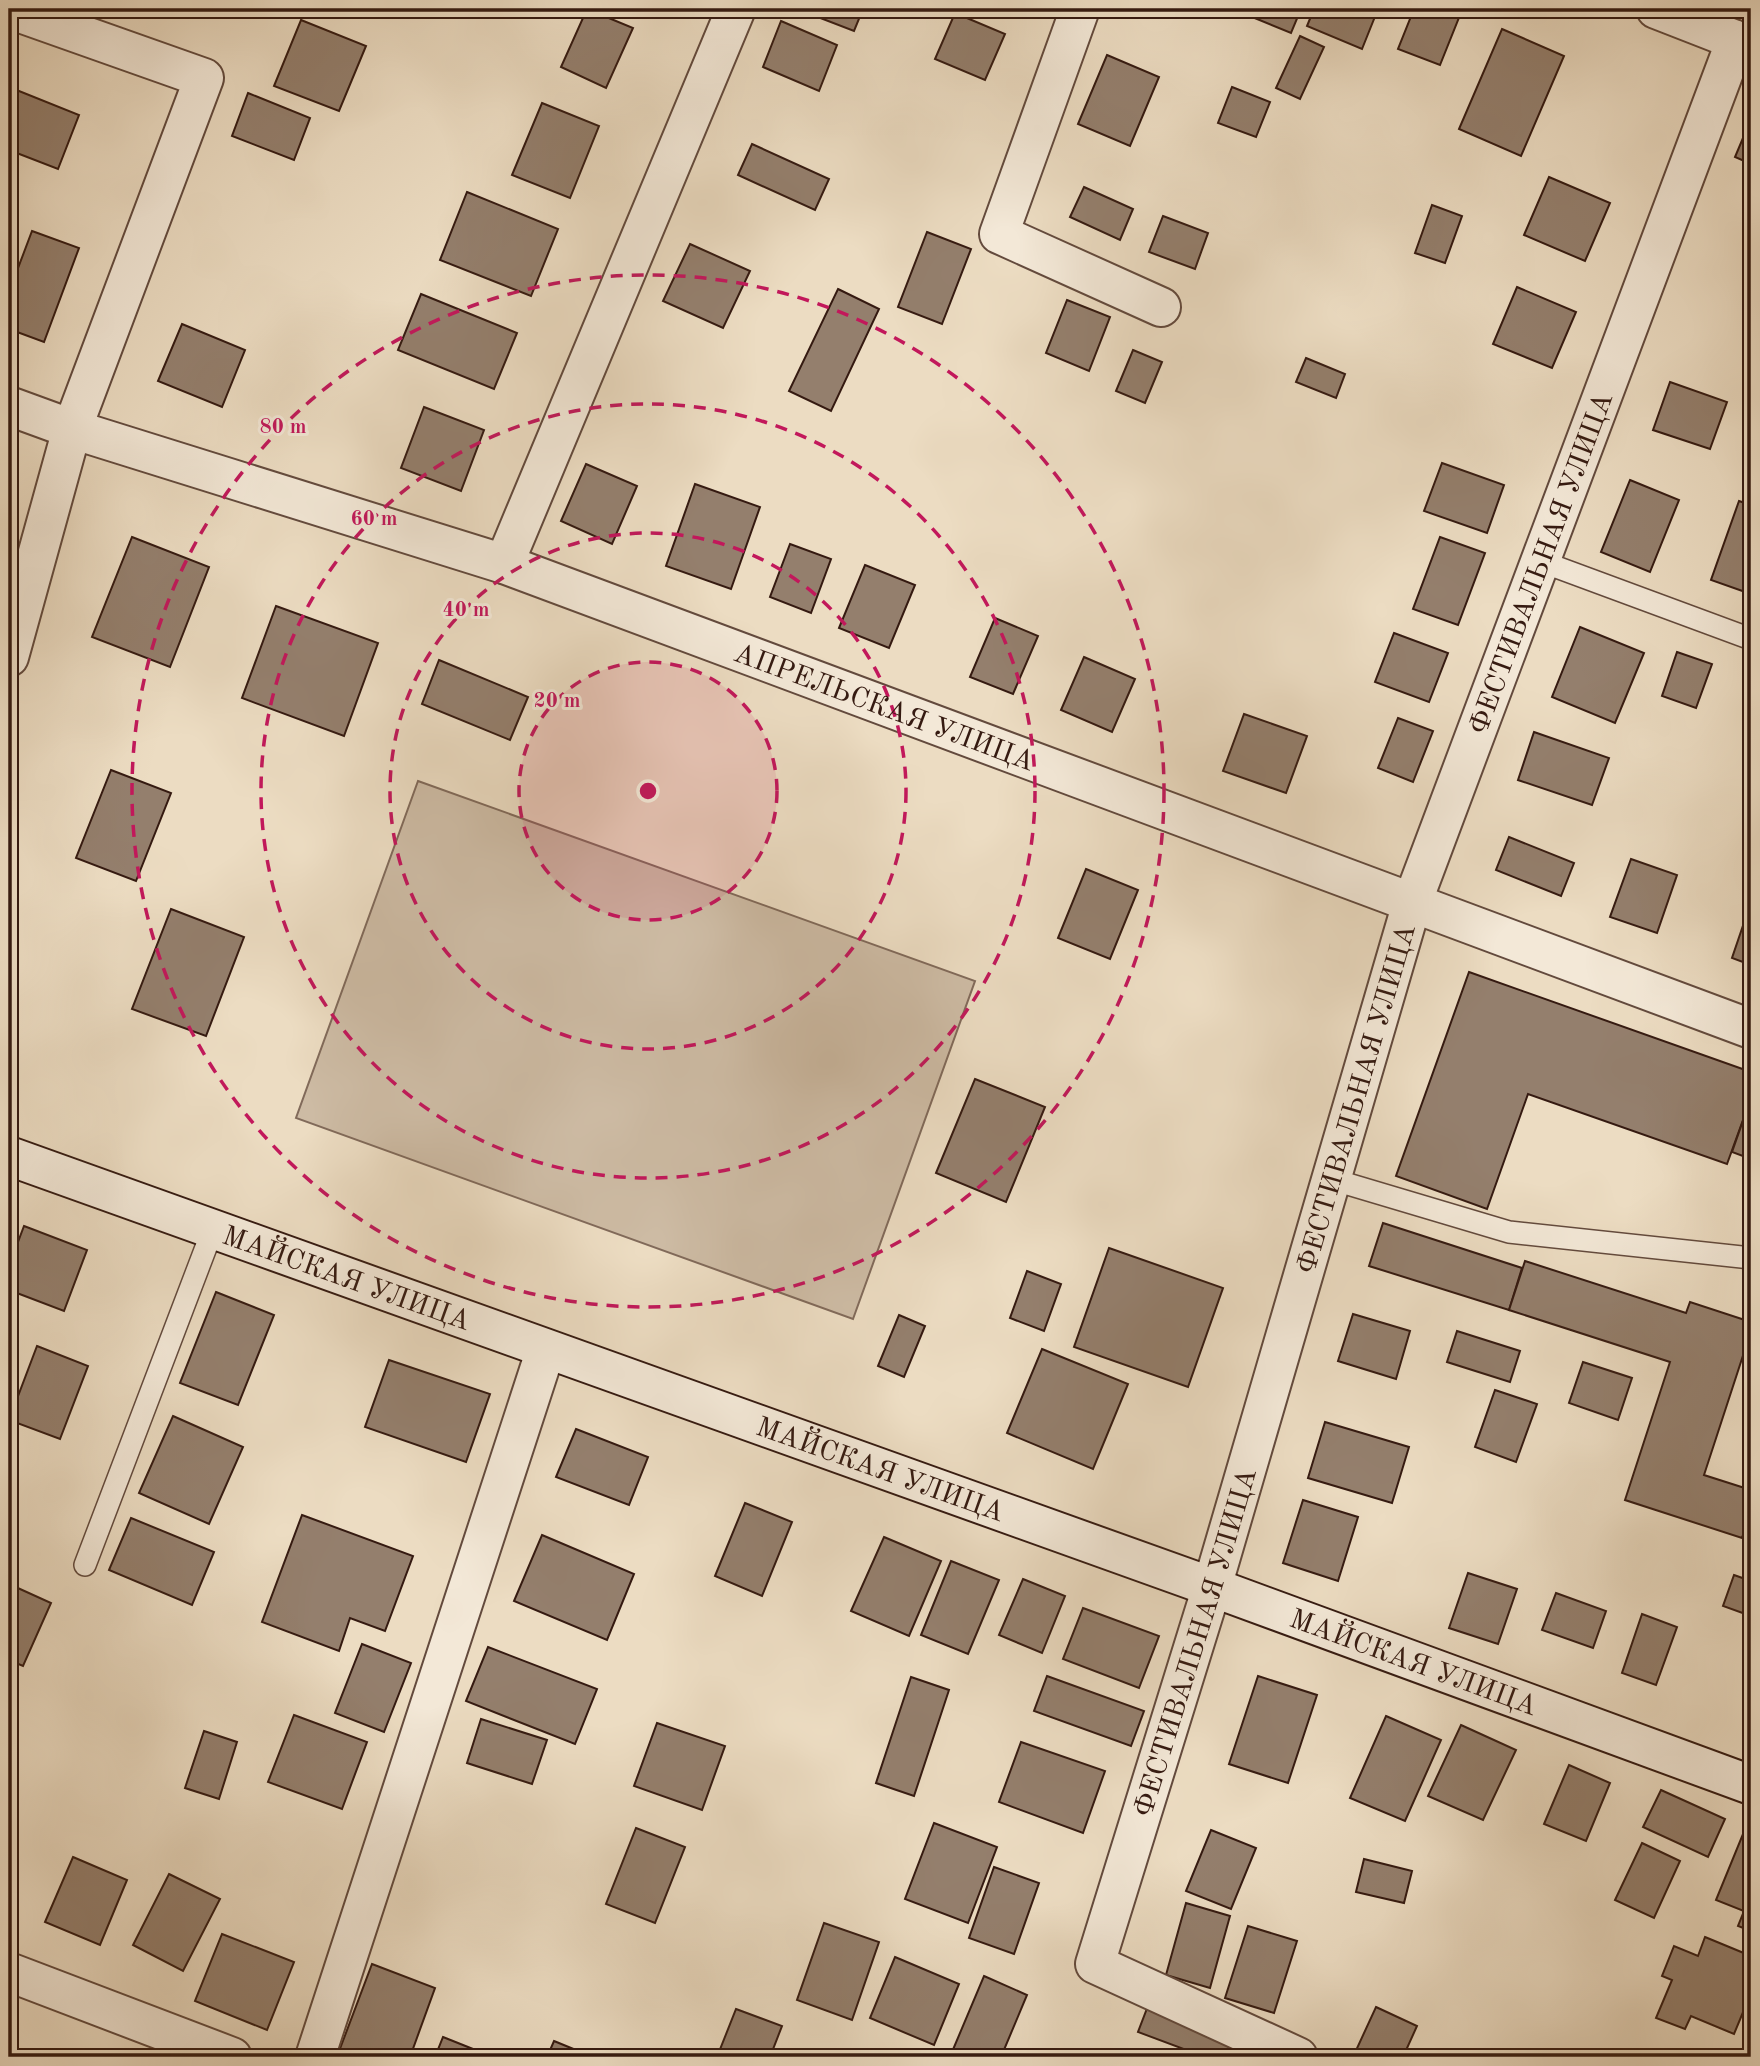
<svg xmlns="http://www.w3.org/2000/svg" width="1760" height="2066" font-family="'Old Standard TT',serif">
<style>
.green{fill:#cdbba4;stroke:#816a5a;stroke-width:2}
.building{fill:#947f6d;stroke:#351a11;stroke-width:2}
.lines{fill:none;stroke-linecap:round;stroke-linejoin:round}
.lane-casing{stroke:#634a3d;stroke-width:24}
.street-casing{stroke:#634a3d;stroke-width:42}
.secondary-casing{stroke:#351a11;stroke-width:42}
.lane{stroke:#f3e8d7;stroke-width:21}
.street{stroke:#f3e8d7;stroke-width:38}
.secondary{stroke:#f3e8d7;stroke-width:38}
.ring{fill:none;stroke:#c2185b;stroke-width:3.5;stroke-dasharray:12 9}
.labels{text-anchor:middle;stroke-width:6;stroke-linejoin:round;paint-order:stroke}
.street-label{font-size:28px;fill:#351a11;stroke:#f3e8d7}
.centre{fill:#c2185b;stroke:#f3e8d7;stroke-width:3.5}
.ring-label{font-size:21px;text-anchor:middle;font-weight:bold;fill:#c2185b;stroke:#f3e8d7;stroke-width:6;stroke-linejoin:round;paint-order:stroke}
</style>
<rect width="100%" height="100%" fill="#ecdcc2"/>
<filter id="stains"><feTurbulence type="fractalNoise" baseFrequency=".00286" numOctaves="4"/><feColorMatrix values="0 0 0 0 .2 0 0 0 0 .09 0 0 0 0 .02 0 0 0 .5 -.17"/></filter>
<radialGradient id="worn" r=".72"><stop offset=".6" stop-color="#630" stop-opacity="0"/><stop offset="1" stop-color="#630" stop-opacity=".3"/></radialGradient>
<!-- green -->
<polygon class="green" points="418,781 975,981 853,1319 296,1118"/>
<!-- building -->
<g class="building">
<polygon points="587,9 633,28 606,88 561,67"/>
<polygon points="797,9 863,9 854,31"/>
<polygon points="1256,9 1301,9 1291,33 1252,17"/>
<polygon points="1314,9 1378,9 1362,49 1307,26"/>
<polygon points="1414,9 1444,9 1460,15 1440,65 1398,49"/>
<polygon points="955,13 1005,34 985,80 935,59"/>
<polygon points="301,20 366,46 339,111 274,86"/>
<polygon points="781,21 837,45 819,91 763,67"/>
<polygon points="1502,29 1564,56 1521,156 1459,129"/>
<polygon points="1300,36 1324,47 1300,99 1276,88"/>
<polygon points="1107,55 1159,77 1130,146 1078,124"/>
<polygon points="9,87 79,115 58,169 9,150"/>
<polygon points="1232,87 1270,102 1256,137 1218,123"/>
<polygon points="248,93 310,118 294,160 232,136"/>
<polygon points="542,103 599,126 570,198 512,175"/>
<polygon points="1751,119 1751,164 1735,157"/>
<polygon points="752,144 829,179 815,210 738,175"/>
<polygon points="1549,177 1610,203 1585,261 1524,235"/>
<polygon points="1084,187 1133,209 1120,240 1070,217"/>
<polygon points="467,192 558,229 531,296 440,260"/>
<polygon points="1432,205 1462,216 1445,263 1415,253"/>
<polygon points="1163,216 1208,233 1195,269 1149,252"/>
<polygon points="32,231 79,248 44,342 9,329 9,292"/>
<polygon points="927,232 971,249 942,324 898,307"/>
<polygon points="690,244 750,271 723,328 663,301"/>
<polygon points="1517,287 1576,312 1552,368 1493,344"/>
<polygon points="838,289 879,309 831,411 789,391"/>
<polygon points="421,294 517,333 494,389 398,350"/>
<polygon points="1067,300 1110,317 1089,371 1046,353"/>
<polygon points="182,324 245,350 222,407 158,381"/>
<polygon points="1133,350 1162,362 1145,403 1116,391"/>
<polygon points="1306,358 1345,374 1336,398 1296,382"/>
<polygon points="1670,382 1727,402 1710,449 1653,430"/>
<polygon points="424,407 484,430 461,491 401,468"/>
<polygon points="1442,463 1504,485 1487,533 1424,511"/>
<polygon points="586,464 637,486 612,544 561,521"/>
<polygon points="1630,480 1679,500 1650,572 1601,552"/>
<polygon points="695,484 760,507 731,589 666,566"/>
<polygon points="1739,501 1751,505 1751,594 1711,580"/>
<polygon points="132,537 209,567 170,667 92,637"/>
<polygon points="1440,537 1485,553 1458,625 1413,609"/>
<polygon points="790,544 831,559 811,613 770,597"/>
<polygon points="865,565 915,585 889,648 839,628"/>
<polygon points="276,606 378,643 344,736 242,698"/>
<polygon points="995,618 1038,636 1013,694 970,677"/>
<polygon points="1580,627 1644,653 1615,723 1552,697"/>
<polygon points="1394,633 1448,653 1429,702 1375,682"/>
<polygon points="1677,652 1712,664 1696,708 1662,696"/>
<polygon points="1084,657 1135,679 1112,732 1061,710"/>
<polygon points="439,660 528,697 510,740 422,704"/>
<polygon points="1244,714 1307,736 1286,793 1223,771"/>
<polygon points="1398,718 1433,731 1413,782 1378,768"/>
<polygon points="1534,732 1609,758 1592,805 1518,780"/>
<polygon points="111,770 171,793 136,881 76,858"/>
<polygon points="1509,837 1574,863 1561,896 1496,870"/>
<polygon points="1631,859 1677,875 1657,933 1610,917"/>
<polygon points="1086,869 1138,890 1110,959 1058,938"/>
<polygon points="1751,902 1751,965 1732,958"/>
<polygon points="171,909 244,937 206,1036 132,1009"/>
<polygon points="1469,972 1751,1072 1751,1098 1727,1164 1528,1094 1487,1209 1396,1176"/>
<polygon points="975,1079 1045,1107 1006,1202 936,1173"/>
<polygon points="1751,1098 1751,1159 1732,1152"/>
<polygon points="1383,1223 1522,1268 1509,1310 1369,1266"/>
<polygon points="24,1226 87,1250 64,1311 9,1290 9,1266"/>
<polygon points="1109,1248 1223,1288 1188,1387 1074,1347"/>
<polygon points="1525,1261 1686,1313 1690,1302 1751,1322 1751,1331 1704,1475 1751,1490 1751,1510 1742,1538 1625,1500 1670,1362 1509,1310"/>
<polygon points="1027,1271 1061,1284 1044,1331 1010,1318"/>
<polygon points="216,1292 274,1315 238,1405 180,1383"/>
<polygon points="1353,1314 1410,1331 1396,1379 1338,1361"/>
<polygon points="899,1315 925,1326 904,1377 878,1366"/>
<polygon points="1457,1331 1520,1351 1510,1382 1447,1362"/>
<polygon points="37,1346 88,1366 60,1439 9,1420"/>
<polygon points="1042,1349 1128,1384 1093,1469 1007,1433"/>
<polygon points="389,1360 490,1394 466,1462 365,1427"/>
<polygon points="1583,1362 1632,1378 1618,1420 1569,1403"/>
<polygon points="1495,1390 1537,1404 1516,1462 1475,1447"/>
<polygon points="173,1416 243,1447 209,1524 139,1493"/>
<polygon points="1325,1422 1409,1447 1392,1503 1308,1478"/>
<polygon points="576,1429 648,1457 629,1505 556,1477"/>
<polygon points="1303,1500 1358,1517 1338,1581 1283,1563"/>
<polygon points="745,1503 792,1522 762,1596 715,1576"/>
<polygon points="302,1515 413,1556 385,1631 350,1618 339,1651 262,1622"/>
<polygon points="131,1518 214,1552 192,1605 109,1570"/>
<polygon points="542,1535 634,1574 607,1640 514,1601"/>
<polygon points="884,1537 941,1561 909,1636 851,1611"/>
<polygon points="951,1561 999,1580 968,1654 921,1635"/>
<polygon points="1468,1573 1517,1589 1498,1644 1449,1628"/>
<polygon points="1734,1575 1751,1581 1751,1616 1723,1606"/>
<polygon points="1023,1579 1065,1596 1042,1653 999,1635"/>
<polygon points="9,1584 51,1603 23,1666 9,1660"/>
<polygon points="1556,1593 1606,1611 1593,1648 1542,1630"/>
<polygon points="1083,1608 1159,1636 1139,1688 1063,1659"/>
<polygon points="1642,1614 1677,1627 1656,1685 1622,1673"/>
<polygon points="362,1644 411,1663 384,1732 335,1713"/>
<polygon points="488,1647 597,1689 575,1744 466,1701"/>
<polygon points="1047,1676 1144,1711 1131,1746 1034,1711"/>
<polygon points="1258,1676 1317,1695 1288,1783 1229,1764"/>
<polygon points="911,1677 949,1690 914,1796 876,1783"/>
<polygon points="294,1715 367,1742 342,1809 268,1782"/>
<polygon points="1386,1716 1441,1740 1405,1821 1350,1798"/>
<polygon points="481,1719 547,1740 532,1784 467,1763"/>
<polygon points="657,1723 725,1746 702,1810 634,1786"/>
<polygon points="1461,1725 1516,1750 1483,1820 1428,1796"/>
<polygon points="204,1731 237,1742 219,1799 185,1788"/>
<polygon points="1021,1742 1105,1771 1083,1833 999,1802"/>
<polygon points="1569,1765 1610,1783 1586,1841 1544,1824"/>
<polygon points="1661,1790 1725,1819 1708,1857 1643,1827"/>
<polygon points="934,1823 997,1847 968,1923 905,1899"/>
<polygon points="636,1828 685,1847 655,1923 606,1904"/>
<polygon points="1211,1830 1256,1848 1231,1909 1186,1891"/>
<polygon points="1743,1834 1751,1837 1751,1931 1738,1926 1744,1911 1716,1900"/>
<polygon points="1642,1843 1680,1861 1654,1918 1615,1900"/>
<polygon points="73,1857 127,1880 100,1945 45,1922"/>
<polygon points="1364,1859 1412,1871 1404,1903 1356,1892"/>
<polygon points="994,1867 1039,1883 1014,1954 969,1938"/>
<polygon points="169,1874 220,1899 183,1971 133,1945"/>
<polygon points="1186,1903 1230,1916 1210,1988 1166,1975"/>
<polygon points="824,1923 879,1942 852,2020 797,2000"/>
<polygon points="1248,1926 1297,1941 1274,2013 1225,1998"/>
<polygon points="222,1934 294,1962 267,2030 195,2001"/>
<polygon points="1705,1937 1751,1956 1751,1993 1734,2034 1691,2016 1685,2029 1656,2018 1672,1980 1662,1976 1674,1946 1698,1956"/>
<polygon points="895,1957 959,1984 934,2045 870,2018"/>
<polygon points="372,1964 435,1988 410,2057 348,2057 338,2054"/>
<polygon points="984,1976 1027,1995 1001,2057 965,2057 952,2052"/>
<polygon points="1151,1998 1236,2029 1225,2057 1205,2057 1138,2032"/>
<polygon points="1376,2007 1417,2026 1403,2057 1353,2057"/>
<polygon points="736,2009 782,2026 770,2057 717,2057"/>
<polygon points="443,2037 493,2057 435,2057"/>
<polygon points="554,2041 593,2057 547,2057"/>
</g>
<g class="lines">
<!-- lane casing -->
<g class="lane-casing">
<g id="lane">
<polyline points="1540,561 1751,639"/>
<polyline points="1331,1179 1509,1232 1751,1258"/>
<polyline points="85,1565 213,1229"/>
</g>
</g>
<!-- street casing -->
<g class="street-casing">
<g id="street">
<polyline points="9,9 204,78 72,429 9,657"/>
<polyline points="1080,9 999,234 1161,307"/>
<polyline points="1656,9 1751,46"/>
<path id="s1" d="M 9,406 L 72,429 L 504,564 L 1751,1029"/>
<polyline points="504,564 736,9"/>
<polyline points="9,1972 232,2057"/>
<polyline points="315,2057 546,1349"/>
<path id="s2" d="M 1298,2057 L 1095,1964 L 1212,1587 L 1412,903 L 1736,40"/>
</g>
</g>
<!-- secondary casing -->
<g class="secondary-casing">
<g id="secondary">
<path id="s3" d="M 9,1156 L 1212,1587 L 1751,1785"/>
</g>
</g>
<!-- lane -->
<use href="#lane" class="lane"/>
<!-- street -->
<use href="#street" class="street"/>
<!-- secondary -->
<use href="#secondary" class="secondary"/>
</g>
<!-- distance rings -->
<circle cx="648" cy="791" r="129" fill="#c2185b" fill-opacity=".12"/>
<g class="ring">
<circle cx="648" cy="791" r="129"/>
<circle cx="648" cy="791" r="258"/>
<circle cx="648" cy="791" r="387"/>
<circle cx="648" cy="791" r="516"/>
</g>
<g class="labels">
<!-- street labels -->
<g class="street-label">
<text dy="10" stroke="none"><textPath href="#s2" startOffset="1694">ФЕСТИВАЛЬНАЯ УЛИЦА</textPath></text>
<text dy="10" stroke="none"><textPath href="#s1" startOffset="926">АПРЕЛЬСКАЯ УЛИЦА</textPath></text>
<text dy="10" stroke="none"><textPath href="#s2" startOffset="1127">ФЕСТИВАЛЬНАЯ УЛИЦА</textPath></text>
<text dy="10" stroke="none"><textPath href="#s3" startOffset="359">МАЙСКАЯ УЛИЦА</textPath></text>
<text dy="10" stroke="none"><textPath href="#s3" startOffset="926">МАЙСКАЯ УЛИЦА</textPath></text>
<text dy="10" stroke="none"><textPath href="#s2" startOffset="560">ФЕСТИВАЛЬНАЯ УЛИЦА</textPath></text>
<text dy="10" stroke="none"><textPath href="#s3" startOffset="1493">МАЙСКАЯ УЛИЦА</textPath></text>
</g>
</g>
<circle cx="648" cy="791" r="10" class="centre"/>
<g class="ring-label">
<text x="283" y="433">80 m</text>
<text x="374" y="525">60 m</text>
<text x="466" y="616">40 m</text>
<text x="557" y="707">20 m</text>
</g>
<!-- margin -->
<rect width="1760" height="2066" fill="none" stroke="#ecdcc2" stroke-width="35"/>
<rect x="10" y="10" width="1739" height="2045" fill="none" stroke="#351a11" stroke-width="3.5"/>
<rect x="18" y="18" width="1725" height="2031" fill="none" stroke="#351a11" stroke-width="2"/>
<rect width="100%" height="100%" filter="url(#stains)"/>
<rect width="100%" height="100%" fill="url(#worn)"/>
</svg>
